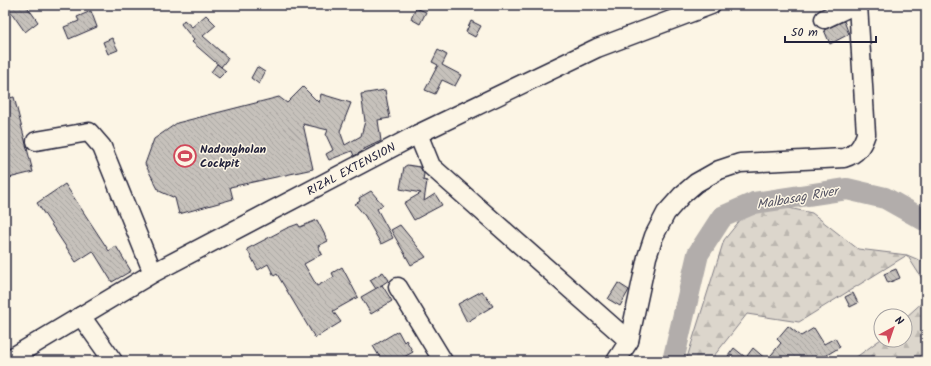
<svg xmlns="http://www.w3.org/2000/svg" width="931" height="366" font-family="Kalam,sans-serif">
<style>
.forest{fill:url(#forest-firs);stroke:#7f7c84}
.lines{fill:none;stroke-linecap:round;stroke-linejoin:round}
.river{stroke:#b2adab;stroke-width:22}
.building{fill:url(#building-back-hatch);stroke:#22223b}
.minor-casing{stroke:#22223b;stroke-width:21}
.minor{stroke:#fcf5e5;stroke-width:18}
.labels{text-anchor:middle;stroke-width:3;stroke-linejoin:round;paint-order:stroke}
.poi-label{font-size:12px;font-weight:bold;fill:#22223b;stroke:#fcf5e5;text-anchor:start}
.street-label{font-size:12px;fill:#22223b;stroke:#fcf5e5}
.water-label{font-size:13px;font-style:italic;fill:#545362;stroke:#fcf5e5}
</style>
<defs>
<pattern id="forest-firs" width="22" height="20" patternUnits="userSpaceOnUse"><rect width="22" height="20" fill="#dcd6cc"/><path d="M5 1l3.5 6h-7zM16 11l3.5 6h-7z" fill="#bcb7b0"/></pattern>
<pattern id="building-back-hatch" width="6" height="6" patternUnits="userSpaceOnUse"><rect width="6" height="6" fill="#c6c1bb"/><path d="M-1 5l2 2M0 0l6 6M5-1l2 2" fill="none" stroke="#aaa6a2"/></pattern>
</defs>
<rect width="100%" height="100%" fill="#fcf5e5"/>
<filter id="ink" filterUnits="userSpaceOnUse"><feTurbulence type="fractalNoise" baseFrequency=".025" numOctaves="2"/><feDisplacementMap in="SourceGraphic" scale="8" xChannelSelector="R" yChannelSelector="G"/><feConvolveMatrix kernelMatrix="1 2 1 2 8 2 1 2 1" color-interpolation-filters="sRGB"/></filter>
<g filter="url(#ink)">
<!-- forest -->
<g class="forest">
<polygon points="784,207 812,213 858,249 907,255 926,263 926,285 907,255 799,322 747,314 710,361 686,361 724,240 741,219 769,208"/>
<polygon points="926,299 926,361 851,361 881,339 905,340 905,318"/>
</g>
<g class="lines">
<!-- river -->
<polyline class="river" points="673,361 698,254 722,217 754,203 847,189 885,198 926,221"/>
</g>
<!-- building -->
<g class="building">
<polygon points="6,5 26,5 38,22 25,32"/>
<polygon points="416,8 426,12 420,24 411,19"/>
<polygon points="91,11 97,27 69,39 64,27 79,21 77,17"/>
<polygon points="206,15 216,25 203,36 228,58 221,67 192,42 194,40 181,24 184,20 192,27"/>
<polygon points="471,21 481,26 475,37 466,32"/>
<polygon points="844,21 849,34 830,44 824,30"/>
<polygon points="112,38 118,50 108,54 103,42"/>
<polygon points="438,50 447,55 442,65 461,75 455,86 442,80 435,94 425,90 438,65 432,62"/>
<polygon points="217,64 226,71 219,78 211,72"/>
<polygon points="257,67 265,72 259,84 251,78"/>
<polygon points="303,87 319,103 321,94 351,103 340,131 345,145 361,136 365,121 361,94 385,90 390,118 378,120 381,141 362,150 363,151 354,156 352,151 329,160 326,154 333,150 326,135 328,130 303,124 313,169 230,187 233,199 179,214 175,198 159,191 145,164 154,139 177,123 279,97 287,103"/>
<polygon points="14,97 33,172 9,178 5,160 5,99"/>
<polygon points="407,165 420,167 424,174 423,180 427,181 424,201 435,194 442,205 414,220 404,203 421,193 400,189 404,167"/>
<polygon points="65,184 109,251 116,246 131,271 112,282 93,251 76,262 37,203"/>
<polygon points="371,191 383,205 377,209 393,238 381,244 365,216 355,204 360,201 359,198"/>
<polygon points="317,220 328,241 318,246 322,254 304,264 317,286 334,277 332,273 342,267 358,297 333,311 341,322 315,338 277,274 274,276 268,264 258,270 247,249 287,228 298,224 300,227"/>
<polygon points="400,225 426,257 411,265 391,230"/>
<polygon points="896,269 900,278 888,283 884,274"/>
<polygon points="383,272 389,280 376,289 370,280"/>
<polygon points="618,283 629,290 620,306 608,299"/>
<polygon points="382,285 392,301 371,314 361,297"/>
<polygon points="482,291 493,306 467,322 458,304"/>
<polygon points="853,293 858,303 850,307 845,297"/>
<polygon points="788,326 801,336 814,328 824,344 835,338 840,347 817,361 753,361 747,356 753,348 767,360 781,343 777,339"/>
<polygon points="398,331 404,342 406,340 413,352 397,361 382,361 373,346"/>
<polygon points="734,348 750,361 734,361 728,356"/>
</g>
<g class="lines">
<!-- minor casing -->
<g class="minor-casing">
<g id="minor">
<polyline points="824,19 854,5"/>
<polyline points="418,134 431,166 629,341"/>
<polyline points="36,141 89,132 102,147 153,273"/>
<polyline points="398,287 443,361"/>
<polyline points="81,316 113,361"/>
<polyline points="6,361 153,273 418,134 597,48 711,5"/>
<path d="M 616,361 L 629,341 L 647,257 L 654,236 L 666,213 L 682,195 L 696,183 L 719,170 L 740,163 L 844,158 C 857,154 862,146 866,134 L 858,5"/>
</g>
</g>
<!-- minor -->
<use href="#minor" class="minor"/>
</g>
</g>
<!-- icons -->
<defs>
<g id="stadium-ring" transform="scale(1.15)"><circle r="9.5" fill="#fcf5e5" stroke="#d1495b" stroke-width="1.5"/><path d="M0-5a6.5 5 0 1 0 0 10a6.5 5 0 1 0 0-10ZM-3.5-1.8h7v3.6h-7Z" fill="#d1495b"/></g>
</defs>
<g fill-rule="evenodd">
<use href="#stadium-ring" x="185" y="156"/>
</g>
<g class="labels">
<!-- poi labels -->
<g class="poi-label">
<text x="200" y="153">Nadongholan<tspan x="200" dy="14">Cockpit</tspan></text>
</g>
<!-- street labels -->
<g class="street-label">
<text transform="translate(351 169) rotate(-28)" y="4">RIZAL EXTENSION</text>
</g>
<!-- water labels -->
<g class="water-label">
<text transform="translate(797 197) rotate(-10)" y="5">Malbasag River</text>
</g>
</g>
<!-- margin -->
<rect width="931" height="366" fill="none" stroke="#fcf5e5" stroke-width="20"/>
<rect x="10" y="10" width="911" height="346" fill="none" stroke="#22223b" stroke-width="1.5" filter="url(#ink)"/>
<!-- north arrow -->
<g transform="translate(893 328) rotate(40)"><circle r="19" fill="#fcf5e5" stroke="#a5a1a1"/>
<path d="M0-3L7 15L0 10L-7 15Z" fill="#d1495b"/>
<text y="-6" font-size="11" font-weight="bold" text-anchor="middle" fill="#22223b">N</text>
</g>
<!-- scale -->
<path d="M785 36v6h91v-6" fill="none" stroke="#22223b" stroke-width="2"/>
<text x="791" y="36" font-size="12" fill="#22223b" stroke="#fcf5e5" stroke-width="3" paint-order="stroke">50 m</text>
</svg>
